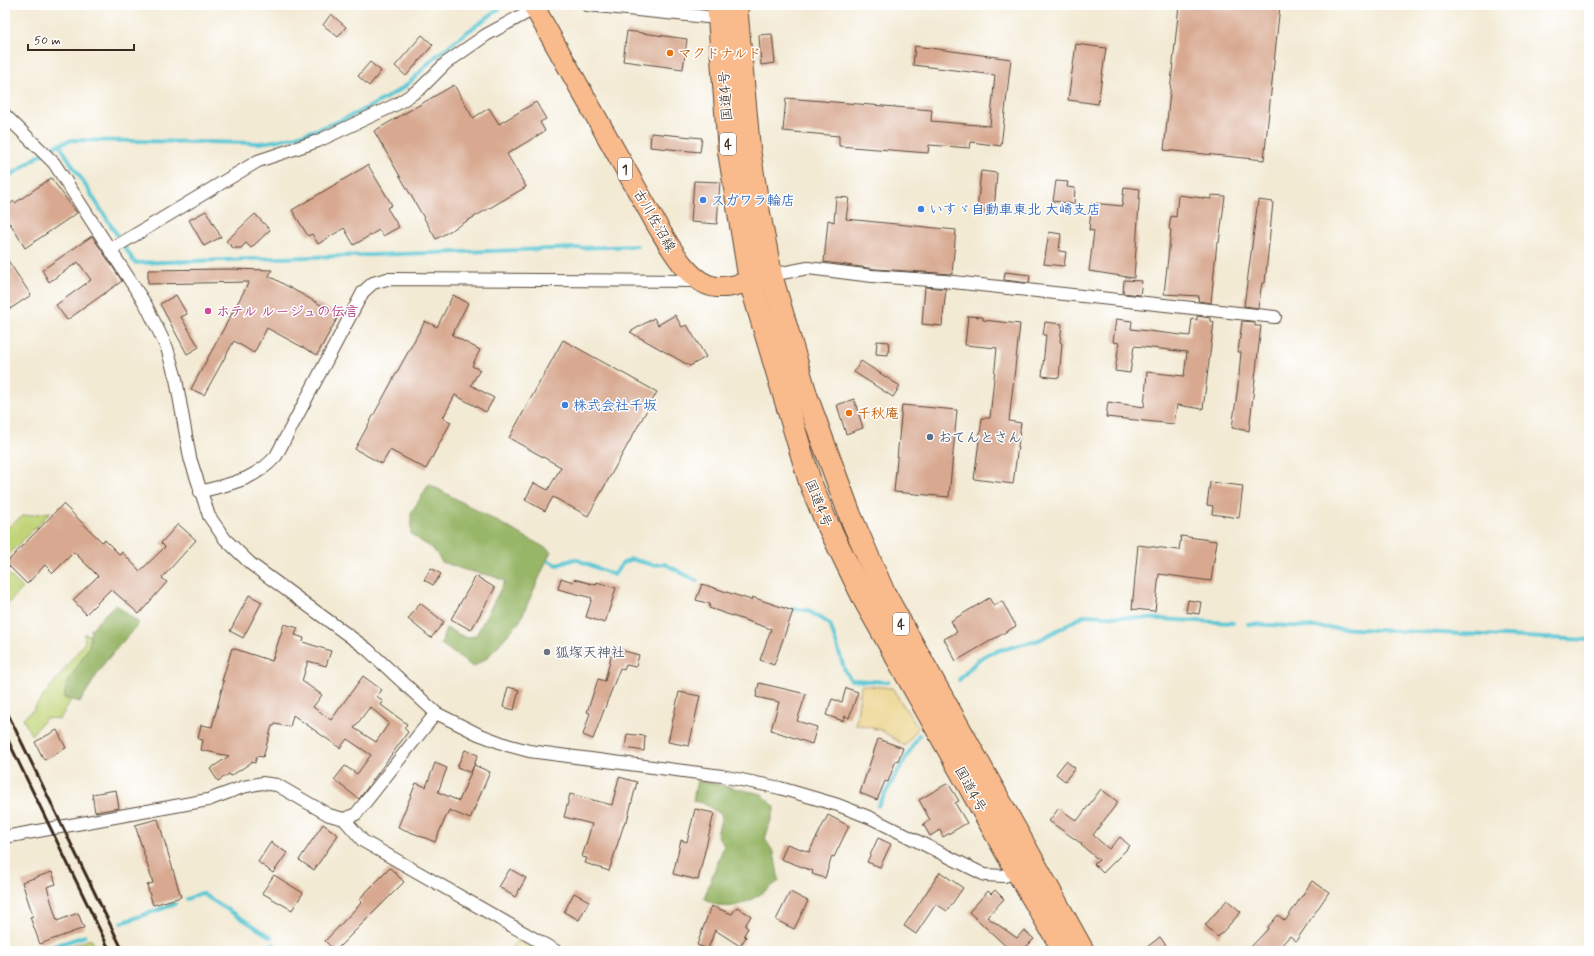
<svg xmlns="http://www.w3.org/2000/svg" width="1594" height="956" font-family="Mynerve,'Klee One',sans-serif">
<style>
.green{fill:#c0d477;stroke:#7e7f4a}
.forest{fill:#98b668;stroke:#6a7043}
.sand{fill:#eeda9e;stroke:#94825e}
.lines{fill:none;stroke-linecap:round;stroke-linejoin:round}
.stream{stroke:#5bc7d4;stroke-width:4}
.building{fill:#d8a990;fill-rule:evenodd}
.street-casing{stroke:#574739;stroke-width:14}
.primary-casing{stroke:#574739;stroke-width:22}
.highway-casing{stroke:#574739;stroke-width:24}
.street{stroke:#fff;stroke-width:12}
.primary{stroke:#fabb8c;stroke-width:20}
.highway{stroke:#fabb8c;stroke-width:22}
.rail{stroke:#3b2a1e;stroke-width:3}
.food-dot{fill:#e8710a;stroke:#fff;stroke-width:1.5}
.shop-dot{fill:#3f7fe0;stroke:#fff;stroke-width:1.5}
.hotel-dot{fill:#d1479c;stroke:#fff;stroke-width:1.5}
.service-dot{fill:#5c6f8a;stroke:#fff;stroke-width:1.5}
.worship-dot{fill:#6b7280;stroke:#fff;stroke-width:1.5}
.labels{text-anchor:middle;stroke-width:3;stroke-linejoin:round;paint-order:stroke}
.shield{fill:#fff;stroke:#766a62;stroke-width:1}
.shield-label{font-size:13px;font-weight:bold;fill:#3b2a1e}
.food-label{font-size:14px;font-weight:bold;fill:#c56008;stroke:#fff;text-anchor:start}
.street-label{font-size:14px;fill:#3b2a1e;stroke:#fff}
.shop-label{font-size:14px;font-weight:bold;fill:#366cbe;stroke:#fff;text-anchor:start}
.hotel-label{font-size:14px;font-weight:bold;fill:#b23c85;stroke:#fff;text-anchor:start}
.service-label{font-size:14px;font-weight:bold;fill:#4e5e75;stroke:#fff;text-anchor:start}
.worship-label{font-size:14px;font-weight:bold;fill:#5b616d;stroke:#fff;text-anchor:start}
</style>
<rect width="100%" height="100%" fill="#fff"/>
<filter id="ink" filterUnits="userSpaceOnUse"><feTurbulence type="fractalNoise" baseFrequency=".025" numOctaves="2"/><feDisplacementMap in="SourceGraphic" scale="8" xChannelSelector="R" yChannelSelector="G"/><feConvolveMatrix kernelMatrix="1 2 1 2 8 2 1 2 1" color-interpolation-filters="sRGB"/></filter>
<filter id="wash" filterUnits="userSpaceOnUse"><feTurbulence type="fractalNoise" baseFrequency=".012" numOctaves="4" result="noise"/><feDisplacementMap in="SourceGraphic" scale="16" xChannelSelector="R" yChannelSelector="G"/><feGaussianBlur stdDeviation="0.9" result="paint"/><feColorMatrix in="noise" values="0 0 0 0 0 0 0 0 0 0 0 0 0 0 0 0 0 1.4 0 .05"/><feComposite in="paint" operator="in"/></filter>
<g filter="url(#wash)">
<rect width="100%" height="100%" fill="#f3ead4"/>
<!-- green -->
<g class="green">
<polygon points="51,512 5,558 5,529 23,516"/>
<polygon points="5,571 23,588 5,607"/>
<polygon points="84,634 90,635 89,647 67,684 64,698 71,700 60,719 46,718 31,735 23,718 32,711 85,642"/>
<polygon points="91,939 97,951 55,951"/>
</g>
<!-- forest -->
<g class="forest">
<polygon points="429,484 551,551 520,621 487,658 473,667 441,644 446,628 467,638 476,635 505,581 492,576 465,570 442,562 434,550 411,534 411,513"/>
<polygon points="115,604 139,623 105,662 80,702 64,698 67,684 89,647 91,629"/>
<path d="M 697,780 L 762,794 L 775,807 L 765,839 L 774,853 L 779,881 C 764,892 741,910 721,906 C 715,905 709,901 704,898 L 724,845 L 717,835 L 722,815 L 703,803 L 693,801 Z"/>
</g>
<!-- sand -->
<g class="sand">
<polygon points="861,685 892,688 918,728 905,746 881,730 856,724"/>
<polygon points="518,940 537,951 508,951"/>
</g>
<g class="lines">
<!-- stream -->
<g class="stream">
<polyline points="59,144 135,263 637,246"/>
<path d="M 5,179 L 52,147 L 72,140 L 260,143 C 306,138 361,114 401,89 C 414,81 422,68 434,58 C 455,39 481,23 504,5"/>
<polyline points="549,561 557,565 575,559 614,575 622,564 631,559 653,565 665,564 697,581"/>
<polyline points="793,609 807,610 830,624 845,671 851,680 888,682"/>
<polyline points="1248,624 1589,640"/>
<polyline points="959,680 978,660 988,654 1000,650 1039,640 1085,615 1233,623"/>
<polyline points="878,806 919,735"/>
<polyline points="187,899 201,893 271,937"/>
<polyline points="121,923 175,904"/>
<polyline points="39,951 85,936"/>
<polyline points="265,951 274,944"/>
</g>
</g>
<g id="blocks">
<!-- building -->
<g class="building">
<polygon points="1179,5 1280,5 1264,160 1164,150"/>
<polygon points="331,14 346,27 338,37 323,25"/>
<polygon points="627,31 687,39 683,69 623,61"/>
<polygon points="772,34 775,63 761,65 759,35"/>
<polygon points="422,35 433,45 406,76 395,66"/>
<polygon points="1076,44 1106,48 1098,104 1068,100"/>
<polygon points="915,46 1011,59 1001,146 971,142 970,148 929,145 928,153 839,146 839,136 783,131 786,98 932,110 931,121 990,126 995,75 913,65"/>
<polygon points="370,62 381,71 369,86 358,76"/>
<polygon points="454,85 473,118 489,108 499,124 536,102 546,119 540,122 545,131 507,154 526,187 436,239 374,131"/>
<polygon points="651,133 702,138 700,152 650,147"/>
<polygon points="368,165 392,205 387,208 399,227 383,236 379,230 354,245 344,228 318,244 312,234 308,236 292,210"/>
<polygon points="981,171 997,173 994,212 977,210"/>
<polygon points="51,178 77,213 25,248 10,223 5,227 5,208 14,201 15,203"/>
<polygon points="694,181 720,182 717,224 691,222"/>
<polygon points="1056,181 1068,182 1067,187 1075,188 1074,204 1053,201"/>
<polygon points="1124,187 1140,189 1134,278 1089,271 1094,231 1089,230 1092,203 1122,206"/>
<polygon points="1178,195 1211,199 1211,195 1225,196 1219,243 1217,242 1211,303 1198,301 1199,296 1164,294 1171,230 1169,229 1171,216 1176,217"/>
<polygon points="836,197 849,198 846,219 956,230 952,274 876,269 824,262 828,220 834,222"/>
<polygon points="1258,200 1273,202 1265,283 1262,283 1258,308 1244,306"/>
<polygon points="206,211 221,237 204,246 189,220"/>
<polygon points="255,214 270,230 251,248 246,243 241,248 233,248 226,241"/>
<polygon points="1049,232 1061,234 1059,251 1066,252 1064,266 1044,264"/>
<polygon points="92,236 122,281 67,320 56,305 91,280 78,262 49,282 42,270"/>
<polygon points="5,256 31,295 10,309 5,302"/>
<polygon points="227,269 272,270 269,276 339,315 317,355 267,328 254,353 234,341 204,395 191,389 249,282 148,284 148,270"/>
<polygon points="1005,272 1030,275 1029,283 1004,280"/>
<polygon points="1124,280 1142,281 1140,295 1123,293"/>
<polygon points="925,287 946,289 942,326 922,324"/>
<polygon points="176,295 187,314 181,317 199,347 187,354 160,304"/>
<polygon points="453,295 468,303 452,335 480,350 472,366 480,370 471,385 494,398 486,412 455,395 443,418 451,422 426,469 390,450 382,464 355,449 425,321 437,327"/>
<polygon points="675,315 682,327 687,325 706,357 690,366 630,332 654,318 658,325"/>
<polygon points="968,316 983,317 983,320 1020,324 1009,421 1021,423 1013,484 974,479 982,418 990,418 997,348 965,345"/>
<polygon points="1197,316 1210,318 1210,321 1214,322 1203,409 1177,405 1174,424 1106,417 1108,402 1144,407 1147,372 1184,376 1187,352 1134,346 1130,373 1115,371 1119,343 1113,342 1116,319 1132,321 1131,329 1190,336 1192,319 1197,320"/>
<polygon points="1242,321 1255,322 1255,326 1261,326 1249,431 1232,428 1238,386 1241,352 1238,352"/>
<polygon points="1045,322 1062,324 1060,342 1062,343 1059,378 1042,376 1046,335 1043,335"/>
<polygon points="563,340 657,392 588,516 553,497 545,511 525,500 534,483 548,490 561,467 509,438"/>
<polygon points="877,341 889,342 888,355 876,354"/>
<polygon points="861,361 900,386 893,397 854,372"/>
<polygon points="854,399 863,428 846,434 837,405"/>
<polygon points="902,405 957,410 949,497 894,492"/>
<polygon points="1210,482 1243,486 1239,518 1212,514 1213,506 1207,505"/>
<polygon points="63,504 102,542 105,540 120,555 122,552 140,571 165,547 161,543 178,524 196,540 162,578 167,582 139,614 111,589 86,614 73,600 98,576 74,552 53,573 45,565 27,584 6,563"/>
<polygon points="1181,536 1217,541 1211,581 1159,574 1155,611 1132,609 1138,545 1179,550"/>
<polygon points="431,568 441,574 433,585 424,580"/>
<polygon points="476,576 495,588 471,630 451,619"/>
<polygon points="561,578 573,582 574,579 596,585 597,582 616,588 605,623 586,617 592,598 558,589"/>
<polygon points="702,584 751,600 752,597 793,611 774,665 760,660 771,629 709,608 710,604 696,600"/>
<polygon points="249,595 262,602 243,638 230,631"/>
<polygon points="989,598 994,606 1002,601 1016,626 956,661 944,639 957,632 951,621"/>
<polygon points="1188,600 1201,602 1199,614 1186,612"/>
<polygon points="420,603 444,622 431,638 408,619"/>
<path d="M 284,624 L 298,628 L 295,635 L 304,638 L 303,642 L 331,651 L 326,666 L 308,661 L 302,681 L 322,695 L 313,707 L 331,720 L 363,676 L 382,690 L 377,696 L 383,702 L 381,705 L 407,724 L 404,728 L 408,732 L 359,799 L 334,780 L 345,766 L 357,774 L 371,755 L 347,739 L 340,748 L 293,715 L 290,727 L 275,724 L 274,726 L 272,726 L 263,757 L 257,756 L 255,763 L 252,762 L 231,776 L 229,774 L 218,781 L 210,769 L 229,756 L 201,750 L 203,740 L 198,739 L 201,725 L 212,727 L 224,681 L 222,681 L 232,648 L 272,661 ZM 370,707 L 389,723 L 376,742 L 354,728 Z"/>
<polygon points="613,648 639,655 636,667 626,665 624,670 620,668 593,739 583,735 590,713 587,712 598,679 605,681"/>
<polygon points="759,683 806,694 797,721 817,727 812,744 771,730 779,702 756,697"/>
<polygon points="508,687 519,690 514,710 503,707"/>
<polygon points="846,688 858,692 849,718 845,716 843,721 826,715 832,699 842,702"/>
<polygon points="679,692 700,696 689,746 668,742"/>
<polygon points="57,730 66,748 44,760 35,742"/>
<polygon points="627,734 645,736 644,751 625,748"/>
<polygon points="878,739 903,748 898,761 896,760 888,782 885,781 877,800 860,793"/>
<polygon points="465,750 478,755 471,773 457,767"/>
<polygon points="1066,761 1075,768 1065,781 1056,774"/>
<polygon points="435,763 447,768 438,792 459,801 474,765 490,772 470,819 449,810 435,842 398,827 416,783 426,787"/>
<polygon points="619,777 637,782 627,821 625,821 609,871 585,863 587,858 582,857 592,824 564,817 570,794 612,805"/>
<polygon points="948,783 959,801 955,803 967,823 943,837 940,830 930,836 923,824 930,820 919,800"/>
<polygon points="1101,789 1118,802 1093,835 1109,849 1120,837 1130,846 1103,873 1094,864 1099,860 1081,845 1082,844 1049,821 1059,808 1077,821"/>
<polygon points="116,790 119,808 95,812 92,794"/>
<polygon points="695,809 714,813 698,880 673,874 681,840 687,842"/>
<polygon points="828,815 849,826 834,857 832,856 825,878 812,874 813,871 781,859 787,844 809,852"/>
<polygon points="158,819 181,897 153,905 147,885 153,883 135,825"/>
<polygon points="323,824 338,835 314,870 299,860"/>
<polygon points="878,838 891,844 880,867 867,862"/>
<polygon points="271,842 287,853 273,873 258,862"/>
<polygon points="390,868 404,882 335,951 325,941 362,902 359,899"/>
<polygon points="510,869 526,878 515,897 499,887"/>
<polygon points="52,872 56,884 47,887 57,921 78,913 84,928 40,944 30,917 33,916 22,882"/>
<polygon points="940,872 963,888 947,911 936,904 916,934 904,926"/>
<polygon points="274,875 303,893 292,910 262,893"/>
<polygon points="1312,881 1329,892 1296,941 1290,936 1276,951 1247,951 1268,929 1267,928 1278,915 1285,921"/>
<polygon points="995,890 1004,899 987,917 1017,938 1024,930 1034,939 1022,951 1011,951 969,912 988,891 991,894"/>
<polygon points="790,892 808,901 794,929 776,920"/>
<polygon points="574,893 589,901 579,920 564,912"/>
<polygon points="1227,900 1241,912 1218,937 1205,925"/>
<polygon points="711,906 732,914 737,907 751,916 745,926 748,928 744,935 746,937 740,946 715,930 708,949 697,945"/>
<polygon points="1160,937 1170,951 1142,951"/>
</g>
</g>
</g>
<g filter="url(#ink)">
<use href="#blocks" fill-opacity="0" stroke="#574739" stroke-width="1"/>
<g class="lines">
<!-- street casing -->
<g class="street-casing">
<g id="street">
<polyline points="587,5 717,18"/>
<polyline points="5,115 54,163 146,305 167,348 176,379 190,458 209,516 225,539 251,564 367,649 436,713 478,734 507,745 529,751 722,776 780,788 838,805 871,818 985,875 1004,876 1022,870"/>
<polyline points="110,250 258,161 318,141 397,104 420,89 446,63 486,35 539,6"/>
<polyline points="771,275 808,268 872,276 944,281 1275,317"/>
<path d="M 200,492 C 231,483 254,481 276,456 L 363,292 L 373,283 L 387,279 L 700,281"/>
<polyline points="344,819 363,841 556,951"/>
<polyline points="5,837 208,800 243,787 262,783 277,785 329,815 344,819 356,814 436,713"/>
</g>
</g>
<!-- primary casing -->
<g class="primary-casing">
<path id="primary" d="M 533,5 L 658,227 C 671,248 690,285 717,287 C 733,288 751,281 766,276"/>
</g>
<!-- highway casing -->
<g class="highway-casing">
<g id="highway">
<polyline points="718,5 729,151 750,281 810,482 825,519 865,601 1018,873 1064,951"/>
<polyline points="736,5 749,149 759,213 771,275 807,398 850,515 883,591 1083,951"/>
</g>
</g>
<!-- street -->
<use href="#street" class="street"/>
<!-- primary -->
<use href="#primary" class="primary"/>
<!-- highway -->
<use href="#highway" class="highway"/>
<!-- rail -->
<g class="rail">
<polyline points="5,708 123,951"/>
<polyline points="5,734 110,951"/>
</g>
</g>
</g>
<!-- markers -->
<g class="food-dot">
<circle cx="670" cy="53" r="4"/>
<circle cx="849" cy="413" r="4"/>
</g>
<g class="shop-dot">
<circle cx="703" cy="200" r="4"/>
<circle cx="921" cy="209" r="4"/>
<circle cx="565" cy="405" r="4"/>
</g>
<circle class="hotel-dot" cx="208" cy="311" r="4"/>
<circle class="service-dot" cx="930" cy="437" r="4"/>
<circle class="worship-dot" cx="547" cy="652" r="4"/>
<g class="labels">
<!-- shield labels -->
<g class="shield">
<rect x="720" y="133" width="16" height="22" rx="3"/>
<rect x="618" y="158" width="14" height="22" rx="3"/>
<rect x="893" y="613" width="16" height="22" rx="3"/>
</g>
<g class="shield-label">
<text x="728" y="149">4</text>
<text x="625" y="174">1</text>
<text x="901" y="629">4</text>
</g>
<!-- food labels -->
<g class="food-label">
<text x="678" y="58">マクドナルド</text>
<text x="857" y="418">千秋庵</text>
</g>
<!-- street labels -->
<g class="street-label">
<text transform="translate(725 96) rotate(-94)" y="5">国道4号</text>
<text transform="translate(655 220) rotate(60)" y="5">古川佐沼線</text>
<text transform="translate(819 503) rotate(68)" y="5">国道4号</text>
<text transform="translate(971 789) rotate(61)" y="5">国道4号</text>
</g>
<!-- shop labels -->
<g class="shop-label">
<text x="711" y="205">スガワラ輪店</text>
<text x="929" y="214">いすゞ自動車東北 大崎支店</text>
<text x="573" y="410">株式会社千坂</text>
</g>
<!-- hotel labels -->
<g class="hotel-label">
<text x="216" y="316">ホテル ルージュの伝言</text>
</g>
<!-- service labels -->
<g class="service-label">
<text x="938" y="442">おてんとさん</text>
</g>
<!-- worship labels -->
<g class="worship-label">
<text x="555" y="657">狐塚天神社</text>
</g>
</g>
<!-- margin -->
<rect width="1594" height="956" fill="none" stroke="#fff" stroke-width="20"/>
<!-- scale -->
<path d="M28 44v6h106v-6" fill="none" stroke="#3b2a1e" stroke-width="2"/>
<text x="34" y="44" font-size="12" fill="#3b2a1e" stroke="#ffffff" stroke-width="3" paint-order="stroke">50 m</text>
</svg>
